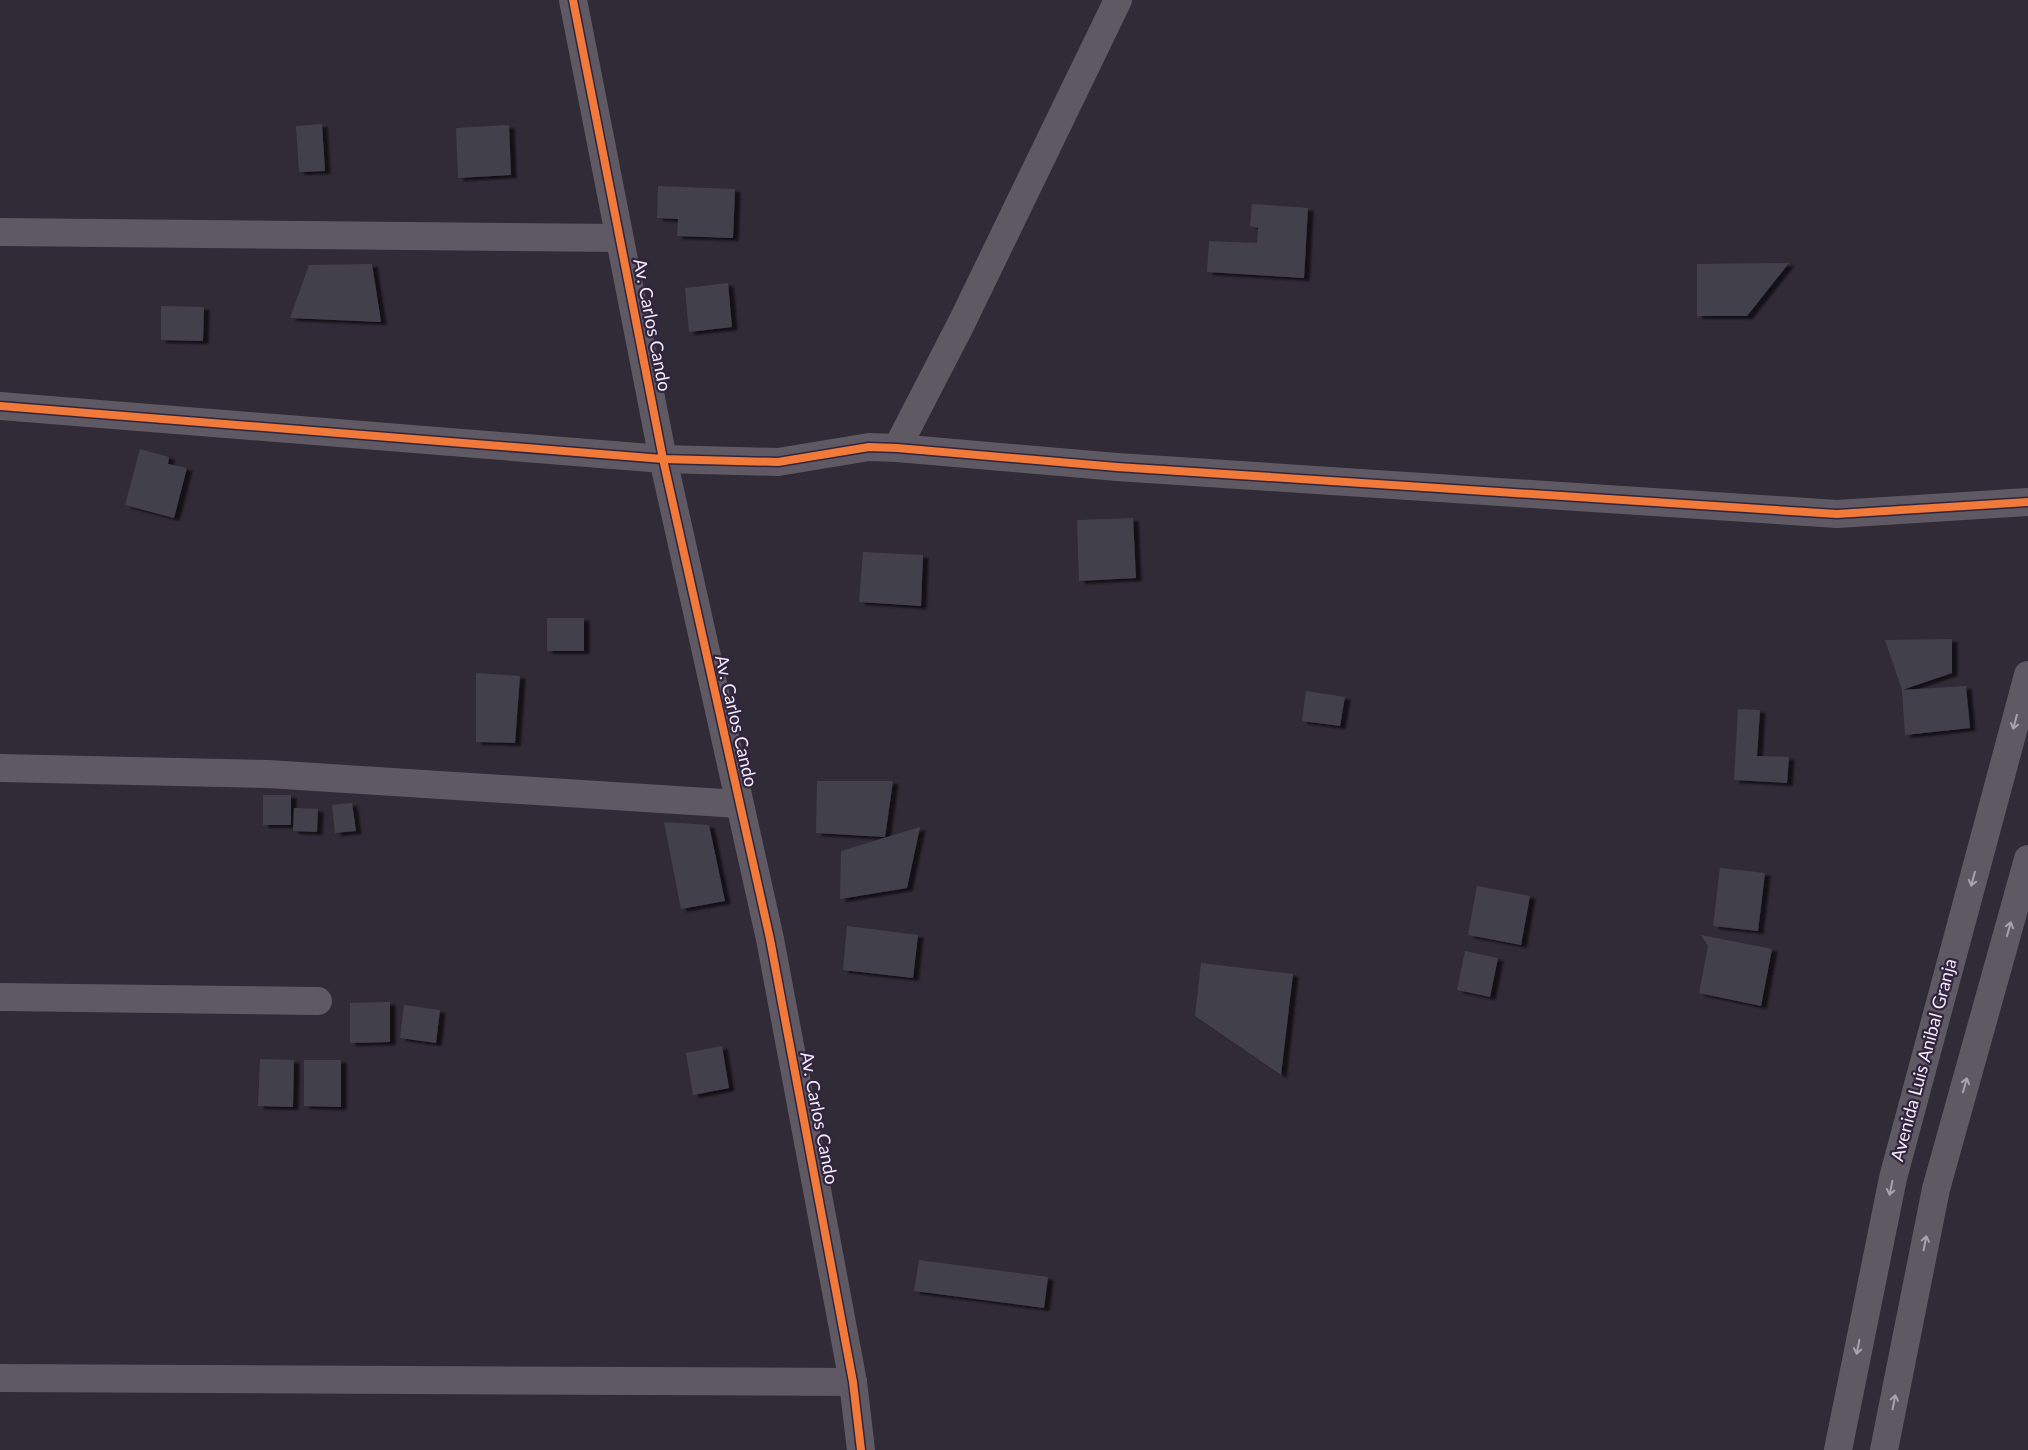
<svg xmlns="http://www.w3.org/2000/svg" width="2028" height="1450" font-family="Lato,sans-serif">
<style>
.building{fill:#43404c;filter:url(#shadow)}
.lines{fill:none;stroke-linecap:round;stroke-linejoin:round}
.street{stroke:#5e5963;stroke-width:28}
.secondary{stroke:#5e5963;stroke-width:28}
.cycleway-casing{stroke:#31243d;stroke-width:11}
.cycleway{stroke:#f17a3a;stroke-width:8}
.oneway{stroke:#a9a2b0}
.labels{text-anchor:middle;stroke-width:4.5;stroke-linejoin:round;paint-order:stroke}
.street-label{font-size:18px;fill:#f4ecfc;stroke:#31243d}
</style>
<defs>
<filter id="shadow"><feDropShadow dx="5.5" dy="3" stdDeviation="1" flood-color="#0009"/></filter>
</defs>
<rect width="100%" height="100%" fill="#312a37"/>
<!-- building -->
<g class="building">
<polygon points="322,124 325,171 299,172 296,126"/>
<polygon points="509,125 511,175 458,178 456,128"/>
<polygon points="658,186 735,189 733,238 677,236 678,219 657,218"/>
<polygon points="1252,204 1308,208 1304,278 1207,272 1209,241 1257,243 1258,228 1250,226"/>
<polygon points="1789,263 1747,316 1697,316 1697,264"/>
<polygon points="372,264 381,322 290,318 309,265"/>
<polygon points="728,283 732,327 689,332 685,288"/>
<polygon points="161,306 204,307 203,341 161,340"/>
<polygon points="140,449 169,457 168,464 187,468 174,518 125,505"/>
<polygon points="1133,518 1136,578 1079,581 1077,520"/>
<polygon points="863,552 923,555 921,606 859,602"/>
<rect x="547" y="618" width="37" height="33"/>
<polygon points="1952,639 1952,673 1902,690 1885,640"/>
<polygon points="476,673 520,676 515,743 476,742"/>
<polygon points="1966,686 1970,728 1905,735 1902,690"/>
<polygon points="1306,691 1345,697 1340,726 1302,721"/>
<polygon points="1738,709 1760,710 1757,756 1789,757 1787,783 1734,780"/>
<polygon points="817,781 893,781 885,837 816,833"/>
<rect x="263" y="795" width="28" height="30"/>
<polygon points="352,803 356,831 335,833 332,805"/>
<polygon points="294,808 318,809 317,832 293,831"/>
<polygon points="664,822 709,825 725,901 681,909"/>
<polygon points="920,827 907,888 840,899 841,851"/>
<polygon points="1720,868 1765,873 1758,931 1713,926"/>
<polygon points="1477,886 1530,896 1521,945 1468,935"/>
<polygon points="847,926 918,935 913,978 843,970"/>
<polygon points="1701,935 1772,949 1761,1006 1699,993 1708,946"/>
<polygon points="1465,951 1498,958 1490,997 1457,990"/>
<polygon points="1201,963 1293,974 1281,1075 1195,1016"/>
<polygon points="390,1002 390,1042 350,1043 350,1003"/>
<polygon points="404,1005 440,1010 436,1043 400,1038"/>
<polygon points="722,1046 729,1088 693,1095 686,1053"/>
<polygon points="260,1059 294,1060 293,1107 258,1106"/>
<polygon points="304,1060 341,1060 341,1107 304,1106"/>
<polygon points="919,1260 1048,1277 1044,1308 914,1291"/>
</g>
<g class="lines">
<!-- street -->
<g class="street">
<polyline points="573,0 663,459 770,939 853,1382 861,1450"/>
<polyline points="0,232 619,238"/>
<polyline points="0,406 663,459 778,462 869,447 897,448 1117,467 1837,514 2028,502"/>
<polyline points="897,448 962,322 1118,0"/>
<polyline points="0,768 268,774 739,804"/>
<polyline points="0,997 318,1001"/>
<polyline points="0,1378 853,1382"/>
</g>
<!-- secondary -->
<g class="secondary">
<polyline points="1838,1450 1893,1178 2028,675"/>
<polyline points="1884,1450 1936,1189 2028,859"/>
</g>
<!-- cycleway casing -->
<g class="cycleway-casing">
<g id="cycleway">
<polyline points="573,0 663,459 770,939 853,1382 861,1450"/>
<polyline points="0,406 663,459 778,462 869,447 897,448 1117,467 1837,514 2028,502"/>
</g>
</g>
<!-- cycleway -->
<use href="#cycleway" class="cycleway"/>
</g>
<!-- one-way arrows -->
<defs><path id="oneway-shaft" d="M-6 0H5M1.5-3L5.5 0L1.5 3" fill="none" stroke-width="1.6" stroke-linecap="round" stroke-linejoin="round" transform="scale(1.25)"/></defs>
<g class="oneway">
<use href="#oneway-shaft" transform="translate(2015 722) rotate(105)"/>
<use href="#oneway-shaft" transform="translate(1973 879) rotate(105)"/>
<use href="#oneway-shaft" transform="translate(2009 929) rotate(-74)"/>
<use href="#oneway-shaft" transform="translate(1965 1085) rotate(-74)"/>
<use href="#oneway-shaft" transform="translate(1891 1188) rotate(101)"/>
<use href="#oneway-shaft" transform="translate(1925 1243) rotate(-79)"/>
<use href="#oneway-shaft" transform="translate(1858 1347) rotate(101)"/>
<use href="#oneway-shaft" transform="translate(1894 1402) rotate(-79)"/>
</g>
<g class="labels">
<!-- street labels -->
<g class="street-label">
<text transform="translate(652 325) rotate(79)" y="6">Av. Carlos Cando</text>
<text transform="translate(736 721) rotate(77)" y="6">Av. Carlos Cando</text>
<text transform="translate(1924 1060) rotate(-75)" y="6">Avenida Luis Anibal Granja</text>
<text transform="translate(819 1118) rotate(79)" y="6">Av. Carlos Cando</text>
</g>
</g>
</svg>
